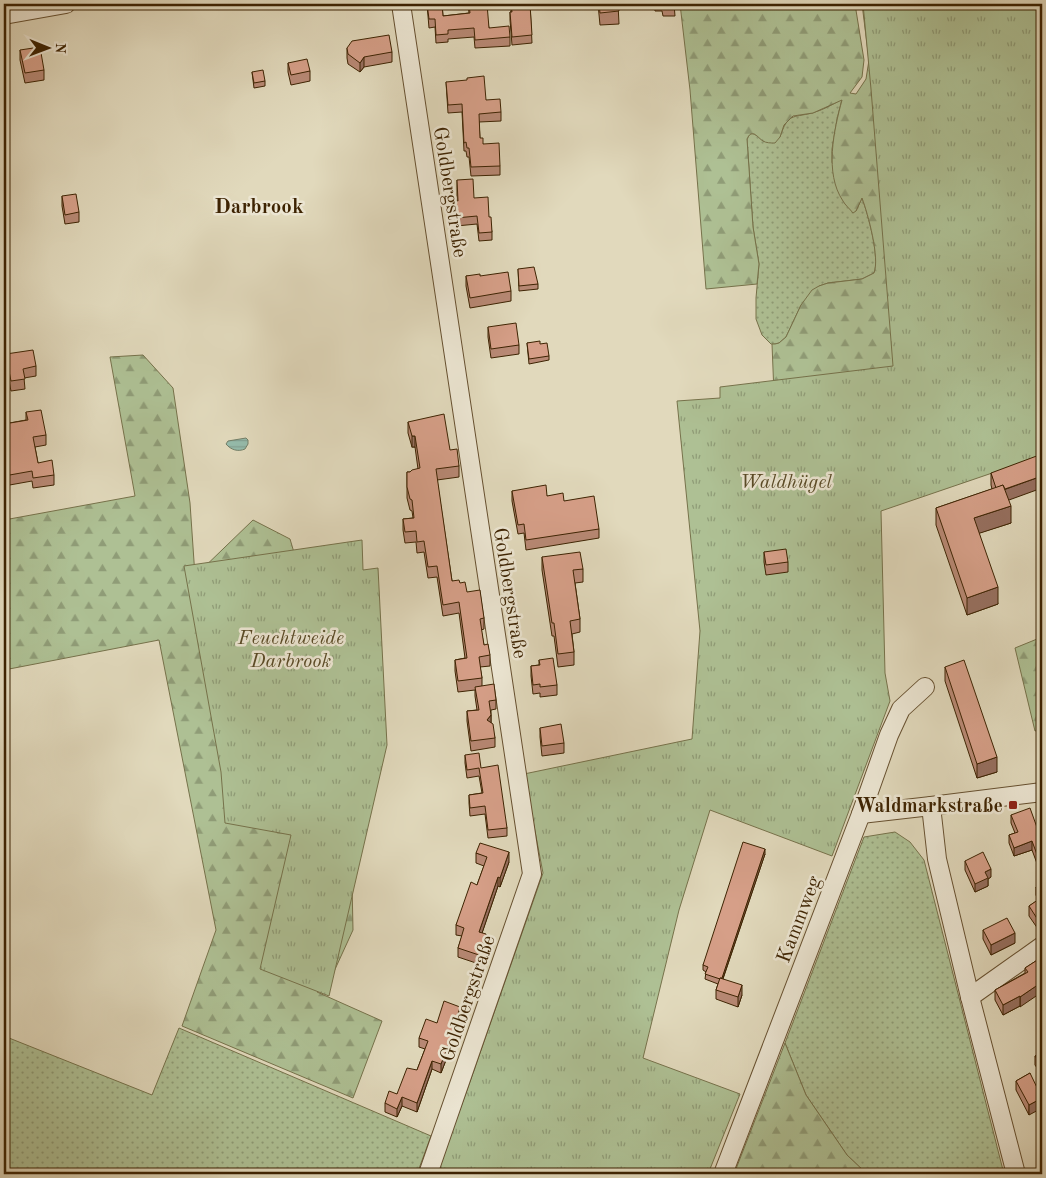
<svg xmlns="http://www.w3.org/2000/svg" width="1046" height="1178" font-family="'Old Standard TT',serif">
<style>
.grass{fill:url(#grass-dots);stroke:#76724b}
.forest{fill:url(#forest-firs);stroke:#76724b}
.park{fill:url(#park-tufts);stroke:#76724b}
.water{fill:url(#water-rules);stroke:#727e67}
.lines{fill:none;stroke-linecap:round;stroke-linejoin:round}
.street-casing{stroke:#665030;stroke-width:20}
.street{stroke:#ece6d3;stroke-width:18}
.wall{fill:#b88975;stroke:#3d2302}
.shaded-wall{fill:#966f5f;stroke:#3d2302}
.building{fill:#d69f88;stroke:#3d2302}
.poi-dot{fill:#8f2418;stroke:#ece6d3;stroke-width:2}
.labels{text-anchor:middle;stroke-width:5;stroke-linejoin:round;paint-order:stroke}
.street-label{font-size:20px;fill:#3d2302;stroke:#ece6d3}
.park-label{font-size:20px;font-style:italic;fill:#594a26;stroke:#ece6d3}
.poi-label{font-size:20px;font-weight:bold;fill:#3d2302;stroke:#ece6d3;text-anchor:end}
.neighbourhood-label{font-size:21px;font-weight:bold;fill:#3d2302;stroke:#ece6d3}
</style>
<defs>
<pattern id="grass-dots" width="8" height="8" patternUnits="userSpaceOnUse" patternTransform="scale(1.25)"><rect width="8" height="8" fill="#aec094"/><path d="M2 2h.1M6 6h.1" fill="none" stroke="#8f9c77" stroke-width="1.8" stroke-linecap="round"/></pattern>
<pattern id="forest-firs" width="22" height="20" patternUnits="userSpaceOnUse" patternTransform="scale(1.25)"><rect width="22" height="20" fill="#aec094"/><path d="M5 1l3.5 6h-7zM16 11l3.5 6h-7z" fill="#8f9c77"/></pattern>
<pattern id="park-tufts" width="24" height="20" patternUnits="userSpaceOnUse" patternTransform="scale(1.25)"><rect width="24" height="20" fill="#aec094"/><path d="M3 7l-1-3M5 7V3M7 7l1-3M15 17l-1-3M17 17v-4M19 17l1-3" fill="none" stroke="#8f9c77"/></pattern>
<pattern id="water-rules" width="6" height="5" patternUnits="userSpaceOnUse" patternTransform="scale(1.25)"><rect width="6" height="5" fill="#95bbab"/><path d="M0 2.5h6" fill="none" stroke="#81a092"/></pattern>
</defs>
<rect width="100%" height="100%" fill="#e1d9bc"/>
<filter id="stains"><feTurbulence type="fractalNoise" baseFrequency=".004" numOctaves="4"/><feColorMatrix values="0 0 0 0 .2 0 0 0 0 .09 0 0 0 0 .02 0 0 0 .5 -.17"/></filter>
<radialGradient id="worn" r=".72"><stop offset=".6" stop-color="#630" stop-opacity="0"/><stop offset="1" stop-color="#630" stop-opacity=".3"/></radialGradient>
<!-- grass -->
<g class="grass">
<path d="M 842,99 L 837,119 L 832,149 L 832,162 L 856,211 L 862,198 C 868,214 880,258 874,273 L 862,279 L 828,283 L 819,286 L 801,305 L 786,337 L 779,343 L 775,344 L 771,344 L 762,335 L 756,319 L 756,298 L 759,264 L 753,227 L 747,139 C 751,129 757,136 763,141 L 780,137 C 788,113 792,118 812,113 C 823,110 832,105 842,99 Z"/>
<polygon points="895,832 910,842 924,860 1004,1174 867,1174 847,1155 806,1095 785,1043 864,837"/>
<polygon points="179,1028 431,1136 417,1174 4,1174 4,1036 152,1095"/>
</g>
<!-- forest -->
<g class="forest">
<path d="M 680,4 L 855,4 L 864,60 L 862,77 L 850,93 L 856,94 L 866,79 L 869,60 L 862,4 L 1042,4 L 1042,457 L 774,394 L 772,344 L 775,344 L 779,343 L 786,337 L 801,305 L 812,290 L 819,286 L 828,283 L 862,279 L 874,273 C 880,258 868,214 862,198 L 856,211 L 853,213 C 850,209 845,205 843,201 C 824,173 834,130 842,100 L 813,113 L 793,116 L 784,125 L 780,137 L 775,143 C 771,143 766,143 763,141 C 756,136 752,128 747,139 L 753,227 L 759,264 L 757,284 L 706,289 L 690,90 Z"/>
<polygon points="143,355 173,388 190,503 195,576 253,520 290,539 298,566 327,839 352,883 353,930 331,978 317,992 382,1021 353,1098 182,1026 216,930 159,640 4,670 4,520 135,496 110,357"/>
<polygon points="1042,637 1042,729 1035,731 1015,648"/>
<polygon points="785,1043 806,1095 847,1155 867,1174 734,1174"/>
</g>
<!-- park -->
<g class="park">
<polygon points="863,4 1042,4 1042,456 881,511 885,673 890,701 832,856 710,810 679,910 643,1058 740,1094 708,1174 436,1174 466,1093 543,873 524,774 692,739 700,631 677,401 720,398 720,387 893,366 871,89"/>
<polygon points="362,540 363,570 378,568 387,745 329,996 260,969 291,835 225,823 221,772 184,566"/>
</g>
<!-- water -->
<path class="water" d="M 246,438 L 248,440 L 248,444 L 245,449 C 238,452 231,450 226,444 L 228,441 Z"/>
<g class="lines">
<!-- street casing -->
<g class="street-casing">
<g id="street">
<polyline points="401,4 532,874 428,1174"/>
<polyline points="4,15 66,4"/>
<polyline points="931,806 937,859 970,997 1016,1174"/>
<polyline points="861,814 931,806 1042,792"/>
<polyline points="970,997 1042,946"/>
<polyline points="723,1174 861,814 889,735 901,709 925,687"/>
</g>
</g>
<!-- street -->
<use href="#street" class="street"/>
</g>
<!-- wall -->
<g class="wall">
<polygon points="427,4 442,4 443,16 469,13 468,4 484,4 489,28 510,37 510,46 475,48 474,37 448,39 448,42 436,43 435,27 429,28"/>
<polygon points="511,4 530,4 532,43 512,45 510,20 510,12 511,12"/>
<polygon points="598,4 618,4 619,24 600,25"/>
<polygon points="654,4 674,4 675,16 663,16 662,11 655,11"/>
<polygon points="347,48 392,52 392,62 364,67 360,72 348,64 347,58"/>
<polygon points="20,50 44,70 44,80 25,83 20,60"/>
<polygon points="288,63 310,71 310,81 291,85 288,72"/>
<polygon points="252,72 265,81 265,86 254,88"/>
<polygon points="4,73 6,87 6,96 4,96"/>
<polygon points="446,82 486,100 501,112 501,121 479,122 480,138 483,144 500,166 500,175 471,176 469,157 467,157 466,151 464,151 462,112 448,113"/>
<polygon points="457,180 474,198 489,217 492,232 492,240 479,241 477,224 456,226 454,201 457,201"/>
<polygon points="62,196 79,212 79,222 65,224 62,206"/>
<polygon points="518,269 538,284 538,289 519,291"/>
<polygon points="466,276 480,276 511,291 511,301 470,308 466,286"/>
<polygon points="488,327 519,345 519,354 491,358 488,337"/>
<polygon points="4,340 6,354 36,366 36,376 24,378 25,389 11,391 6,366 4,366"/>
<polygon points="527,343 540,344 549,356 549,360 529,364"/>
<polygon points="26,412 46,435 46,445 35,447 38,463 54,475 54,485 33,488 32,481 4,486 4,424 26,420"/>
<polygon points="408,422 450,450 459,466 459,477 437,480 452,581 460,583 484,618 484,629 481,630 484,645 490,655 490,666 480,667 482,678 482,686 496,700 496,709 491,710 491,723 495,738 495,747 471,751 467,721 467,711 477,710 475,696 475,690 458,692 455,671 455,660 465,658 459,613 443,616 437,577 428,578 424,552 417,553 416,542 405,543 403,530 403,519 413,518 412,511 410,510 407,498 407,472 410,472 418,469 415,447 412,447 408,433"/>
<polygon points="991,473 1011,523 979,533 998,604 967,615 936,525 936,508 992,489 991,485"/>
<polygon points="512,491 547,496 564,501 599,529 599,538 526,550 524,533 518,534 512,501"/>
<polygon points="764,552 788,562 788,572 766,575 764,562"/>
<polygon points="542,557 583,569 583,582 575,583 580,619 580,632 572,634 574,652 574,665 558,667 554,636 552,636 542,570"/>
<polygon points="539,660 557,685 557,695 540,697 540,693 533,694 531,676 531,666 539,665"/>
<polygon points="945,667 997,772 977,778 945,681"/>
<polygon points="540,728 564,743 564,753 542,756 540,737"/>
<polygon points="465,755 481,768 507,828 507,836 488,838 485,814 470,816 469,803 469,795 482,793 479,776 467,778 465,763"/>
<polygon points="1011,815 1039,833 1042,832 1042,877 1032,850 1014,856 1009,843 1009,835 1015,833 1011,823"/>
<polygon points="476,853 509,862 500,887 498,886 482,933 486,944 479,964 458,957 458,948 462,936 456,935 456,925 477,885 484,866 476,863"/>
<polygon points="765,854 723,979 742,995 738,1007 716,999 716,990 718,984 705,979 706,972 703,970 703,965"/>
<polygon points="965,861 991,877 988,879 988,886 975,892 965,870"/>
<polygon points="1042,884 1042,926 1038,929 1029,916 1029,906 1038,900 1036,895 1036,887"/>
<polygon points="983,930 1015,943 991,955 983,939"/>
<polygon points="1042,957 1020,1007 1020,1006 1003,1015 995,1000 995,990 1025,973 1025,968"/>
<polygon points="460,1016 451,1047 441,1073 432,1069 417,1112 402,1106 397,1117 385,1112 385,1103 397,1094 417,1070 425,1049 419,1047 419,1038 437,1023"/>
<polygon points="1042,1046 1042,1075 1035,1065 1035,1056 1040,1053 1040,1047"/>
<polygon points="1030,1073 1029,1115 1016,1090 1016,1081"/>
<polygon points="1042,1132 1042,1151 1038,1143 1038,1134"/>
</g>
<!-- shaded-wall -->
<g class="shaded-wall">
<polygon points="364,57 364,67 360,72 360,63"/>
<rect x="412" y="436" width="3" height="11"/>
<polygon points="1042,476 1042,488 998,504 998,492"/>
<polygon points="1011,506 1011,523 974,535 974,518"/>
<polygon points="998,587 998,604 967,615 967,598"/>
<polygon points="491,715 491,724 487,720"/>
<polygon points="997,757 997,772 977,778 977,764"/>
<polygon points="1032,841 1032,850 1014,856 1014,848"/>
<polygon points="765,849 765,854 721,984 721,980"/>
<polygon points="509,852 509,862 500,887 500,878"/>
<polygon points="991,869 991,877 988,879 988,886 975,892 975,884 985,872"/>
<polygon points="498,877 498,886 479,942 479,932"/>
<polygon points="1042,917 1042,926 1038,929 1038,920"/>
<polygon points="1015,933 1015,943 991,955 991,945"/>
<polygon points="486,934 486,944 479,964 479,955"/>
<polygon points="1042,982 1042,992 1020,1007 1020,997"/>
<polygon points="742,985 742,995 738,1007 738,997"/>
<polygon points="1020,996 1020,1006 1003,1015 1003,1005"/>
<polygon points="460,1007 460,1016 451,1047 441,1073 441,1064"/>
<polygon points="432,1061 432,1069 417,1112 417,1103"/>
<polygon points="402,1097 402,1106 397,1117 397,1109"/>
<polygon points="1042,1098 1042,1108 1029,1115 1029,1105"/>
</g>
<!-- building -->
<g class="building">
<polygon points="427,4 442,4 443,16 470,13 469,4 487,4 489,28 509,26 510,37 475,40 474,28 448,30 448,34 436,35 435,19 429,19"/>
<polygon points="511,4 530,4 532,35 512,37 510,12 512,12"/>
<polygon points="599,4 618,4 619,11 600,13"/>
<polygon points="663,4 674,4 675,6 663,7"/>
<polygon points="389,35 392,52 364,57 360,63 348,54 347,48 352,41"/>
<polygon points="40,47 44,70 25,73 20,50"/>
<polygon points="307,59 310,71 291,75 288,63"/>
<polygon points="263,70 265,81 254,83 252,72"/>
<polygon points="4,73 6,87 4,87"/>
<polygon points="484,76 486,100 500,99 501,112 479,114 480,138 483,138 483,144 499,143 500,166 471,167 469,148 467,148 466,142 464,143 462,104 448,105 446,82 467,80 467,78"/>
<polygon points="473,179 474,198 488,197 489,217 491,217 492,232 479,233 477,216 456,218 454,201 458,201 457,180"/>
<polygon points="76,194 79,212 65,215 62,196"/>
<polygon points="534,267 538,284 519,286 518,269"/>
<polygon points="508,272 511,291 470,298 466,276 480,274 480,276"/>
<polygon points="516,323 519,345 491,349 488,327"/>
<polygon points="4,340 6,354 33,350 36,366 23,369 25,379 11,381 6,356 4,356"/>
<polygon points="540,341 540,344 547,343 549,356 529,359 527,343"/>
<polygon points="41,410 46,435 33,437 38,463 52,460 54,475 33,478 32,471 4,476 4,424 28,420 26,412"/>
<polygon points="444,414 450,450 457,449 459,466 436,469 452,581 459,580 460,583 465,582 467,592 480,590 484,618 480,619 484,645 488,644 490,655 479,657 482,678 458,681 455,660 467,658 459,602 443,605 437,566 428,567 424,541 417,542 416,531 405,532 403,519 414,518 412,500 410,499 407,487 407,472 410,472 412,470 420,468 415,436 412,436 408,422"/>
<polygon points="1042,454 1042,476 1005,489 1003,485 996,488 991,473"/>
<polygon points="546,485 547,496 563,493 564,501 594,496 599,529 526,540 524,524 518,525 512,491"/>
<polygon points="1003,485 1011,506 974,518 998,587 967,598 936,508"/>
<polygon points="786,549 788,562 766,565 764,552"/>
<polygon points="580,552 583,569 573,570 580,619 570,621 574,652 558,654 554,623 552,623 542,557"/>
<polygon points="553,658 557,685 540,687 540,684 533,685 531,666 540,665 539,660"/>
<polygon points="964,660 997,757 977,764 945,667"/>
<polygon points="494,684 496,700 489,701 491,715 487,720 493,724 495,738 471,741 467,711 479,710 475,687"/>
<polygon points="561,724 564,743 542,746 540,728"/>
<polygon points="479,753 481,768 498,765 507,828 488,830 485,806 470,808 469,795 483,793 479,768 467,770 465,755"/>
<polygon points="1030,808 1039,833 1042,832 1042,868 1032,841 1014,848 1009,835 1018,832 1011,815"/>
<polygon points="743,842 765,849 722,978 720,978 720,979 705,974 708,967 703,965"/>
<polygon points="480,843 509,852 500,878 498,877 479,932 486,934 479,955 458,948 464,928 456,925 471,882 477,885 487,857 476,853"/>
<polygon points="983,852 991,869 985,872 988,878 975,884 965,861"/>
<polygon points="1042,884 1042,894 1039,895 1036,887"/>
<polygon points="1042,897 1042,917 1038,920 1029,906"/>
<polygon points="1007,918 1015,933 991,945 983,930"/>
<polygon points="1042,957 1042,982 1020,997 1020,996 1003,1005 995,990 1028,972 1025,968"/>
<polygon points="720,978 742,985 738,997 716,990"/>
<polygon points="444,1001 460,1007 451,1039 441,1064 432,1061 417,1103 402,1097 397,1109 385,1103 389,1091 397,1094 407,1068 417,1070 428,1041 419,1038 426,1019 437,1023"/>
<polygon points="1042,1052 1042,1066 1035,1056"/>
<polygon points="1030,1073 1042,1098 1029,1105 1016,1081"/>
<polygon points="1042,1132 1042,1141 1038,1134"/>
</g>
<!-- markers -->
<rect class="poi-dot" x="1008" y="800" width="10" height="10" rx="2.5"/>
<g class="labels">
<!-- street labels -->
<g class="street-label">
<text transform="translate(451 192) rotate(81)" y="7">Goldbergstraße</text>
<text transform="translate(511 593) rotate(81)" y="7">Goldbergstraße</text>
<text transform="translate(798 919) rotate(-69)" y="7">Kammweg</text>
<text transform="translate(467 998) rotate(-71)" y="7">Goldbergstraße</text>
</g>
<!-- park labels -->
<g class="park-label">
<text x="786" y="488">Waldhügel</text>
<text x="291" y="644">Feuchtweide<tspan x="291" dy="23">Darbrook</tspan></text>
</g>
<!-- poi labels -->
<g class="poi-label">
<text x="1003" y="812">Waldmarkstraße</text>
</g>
<!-- neighbourhood labels -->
<g class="neighbourhood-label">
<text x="259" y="213">Darbrook</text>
</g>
</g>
<!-- margin -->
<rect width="1046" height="1178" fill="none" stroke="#e1d9bc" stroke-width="20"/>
<rect x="5" y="5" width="1036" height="1168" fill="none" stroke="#3d2302" stroke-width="2.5"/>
<rect x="10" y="10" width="1026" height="1158" fill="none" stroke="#3d2302"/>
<!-- north arrow -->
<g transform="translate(48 48) rotate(91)" stroke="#ece6d3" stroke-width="4" paint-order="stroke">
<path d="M0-4L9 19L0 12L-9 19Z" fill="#3d2302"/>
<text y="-8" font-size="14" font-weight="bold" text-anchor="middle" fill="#3d2302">N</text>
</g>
<rect width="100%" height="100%" filter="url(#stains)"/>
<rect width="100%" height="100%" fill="url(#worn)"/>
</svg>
